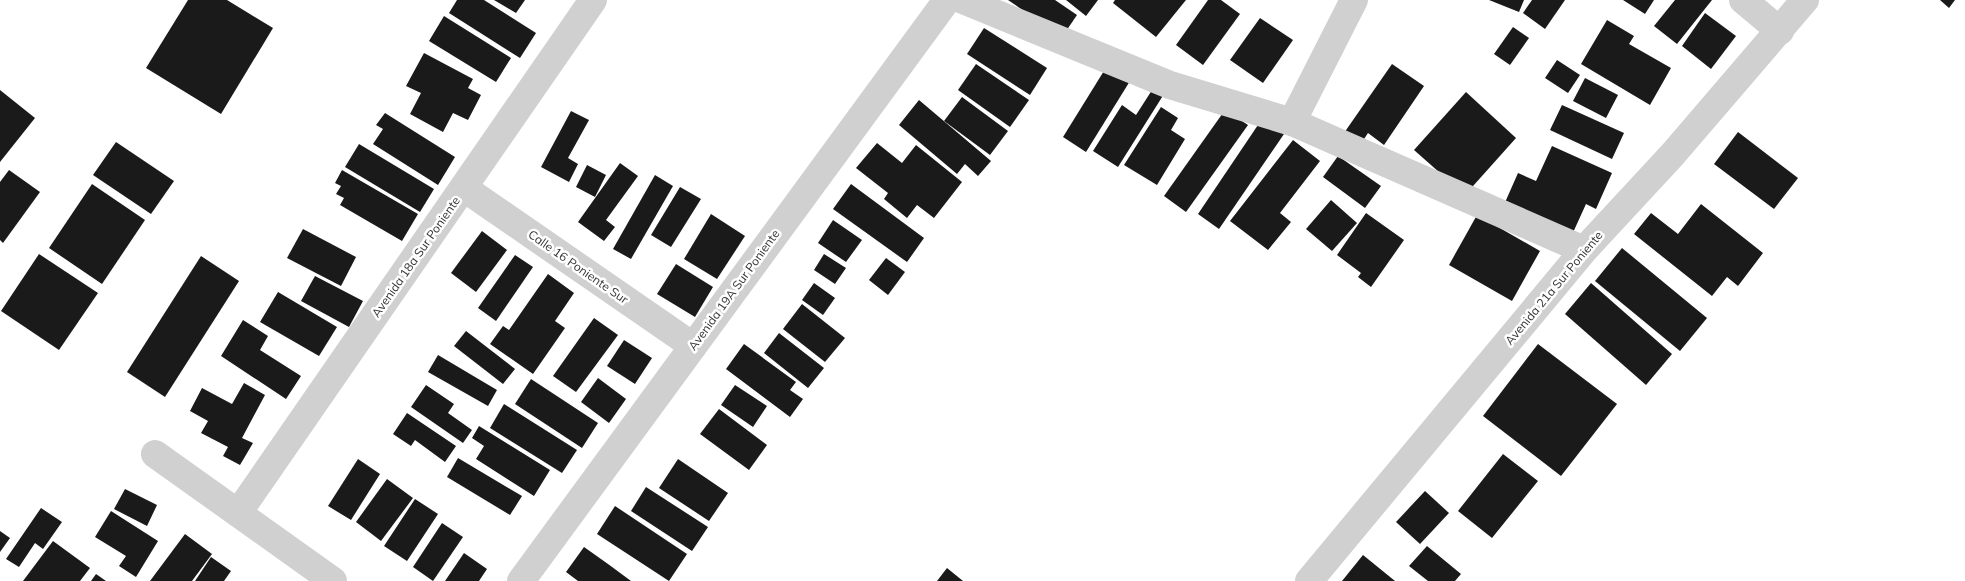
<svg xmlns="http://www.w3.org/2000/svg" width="1965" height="581" font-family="Mulish,sans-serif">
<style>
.building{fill:#1a1a1a}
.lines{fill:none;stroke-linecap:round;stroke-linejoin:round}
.minor{stroke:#d0d0d0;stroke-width:28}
.labels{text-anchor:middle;stroke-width:5;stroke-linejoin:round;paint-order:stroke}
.street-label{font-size:12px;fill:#333;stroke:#fff}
</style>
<rect width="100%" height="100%" fill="#fff"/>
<!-- building -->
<g class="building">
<polygon points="188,0 227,0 273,28 221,114 146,68"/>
<polygon points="457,0 484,0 536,33 520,58 449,13"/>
<polygon points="494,0 525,0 516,13"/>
<polygon points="1008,0 1055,0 1077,15 1062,37"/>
<polygon points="1066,0 1098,0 1086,16"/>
<polygon points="1115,0 1186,0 1156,37 1113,3"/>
<polygon points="1208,0 1221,0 1240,14 1203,65 1176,45"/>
<polygon points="1489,0 1524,0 1519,12"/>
<polygon points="1532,0 1565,0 1545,29 1523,13"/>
<polygon points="1623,0 1654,0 1645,14"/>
<polygon points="1675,0 1712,0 1677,44 1654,26"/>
<polygon points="1940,0 1955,0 1949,8"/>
<polygon points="1705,13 1736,36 1711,69 1682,46"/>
<polygon points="444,16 511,58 496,82 429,41"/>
<polygon points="1260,18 1293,40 1263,83 1230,60"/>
<polygon points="1607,20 1634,36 1629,44 1671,68 1650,105 1581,64"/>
<polygon points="1513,27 1529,38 1510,65 1494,54"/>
<polygon points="984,28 1047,68 1030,95 967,54"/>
<polygon points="424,53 473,79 468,88 481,95 468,120 453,113 443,132 410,114 421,93 406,86"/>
<polygon points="1557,60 1580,75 1568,93 1545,78"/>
<polygon points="976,64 1029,100 1010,127 958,90"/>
<polygon points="1392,64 1424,86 1384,145 1368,133 1360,145 1344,133"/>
<polygon points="1107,66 1130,81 1086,152 1063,137"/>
<polygon points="1585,78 1618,95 1606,118 1573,101"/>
<polygon points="1154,87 1164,94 1118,167 1093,151 1122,105 1136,115"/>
<polygon points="0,90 35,118 0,162"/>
<polygon points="1466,92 1516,138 1465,195 1414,150"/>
<polygon points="962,97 1008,131 990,155 944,121"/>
<polygon points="919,100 991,161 978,176 965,164 957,174 899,125"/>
<polygon points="1562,105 1624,133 1612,159 1550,130"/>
<polygon points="1161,107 1178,118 1171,130 1185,139 1157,185 1124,165"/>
<polygon points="1225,110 1248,125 1186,212 1164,196"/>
<polygon points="571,111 589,120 568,158 578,164 569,182 541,167"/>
<polygon points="385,113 455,157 438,185 373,144 383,129 376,125"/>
<polygon points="1262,119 1284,134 1219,229 1198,214"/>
<polygon points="1738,132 1798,178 1774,209 1714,164"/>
<polygon points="1293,140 1320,161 1280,213 1291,222 1268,250 1230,221"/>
<polygon points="116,142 174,181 151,214 93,175"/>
<polygon points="877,143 902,163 916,145 962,182 934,218 917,205 907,218 884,199 888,193 856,168"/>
<polygon points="359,144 434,189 420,212 345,167"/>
<polygon points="1552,146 1612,173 1596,209 1586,204 1571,237 1503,207 1518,173 1536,181"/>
<polygon points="1338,156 1381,186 1365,208 1323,177"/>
<polygon points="620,163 638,176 606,220 615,227 604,241 578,222"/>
<polygon points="587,165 606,175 595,197 576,187"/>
<polygon points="9,170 40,192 3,243 0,240 0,182"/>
<polygon points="342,170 418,214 402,241 340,205 344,198 336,194 341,186 335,183"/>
<polygon points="655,175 673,186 631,259 613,249"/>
<polygon points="92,184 145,220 102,284 49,248"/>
<polygon points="851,184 924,238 907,262 833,209"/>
<polygon points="680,187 701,199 671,247 651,235"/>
<polygon points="1331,200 1357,223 1332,251 1306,229"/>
<polygon points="1701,204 1763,253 1738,286 1727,277 1712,296 1634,234 1651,213 1678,234"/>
<polygon points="1366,213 1404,240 1371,287 1358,277 1361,273 1337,255"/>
<polygon points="711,214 745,236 717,279 684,259"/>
<polygon points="1477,215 1540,251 1512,301 1449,265"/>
<polygon points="833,220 862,240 846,262 818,243"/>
<polygon points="303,229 356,257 341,286 287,258"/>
<polygon points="482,231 507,250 476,292 451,273"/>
<polygon points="1622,248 1707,318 1680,351 1595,281"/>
<polygon points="39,254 98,293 59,350 1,311"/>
<polygon points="824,254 846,268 835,284 814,270"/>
<polygon points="515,255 533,267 496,321 478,308"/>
<polygon points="201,256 239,281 165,397 127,372"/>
<polygon points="886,258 905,272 888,295 869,280"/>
<polygon points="676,264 713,287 695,317 657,294"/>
<polygon points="548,274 574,293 555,321 565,328 533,374 490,344 503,326 509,330"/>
<polygon points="315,276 363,301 349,327 301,301"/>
<polygon points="814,283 835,298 823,315 802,300"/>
<polygon points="1591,283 1672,354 1646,385 1565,314"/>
<polygon points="278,292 337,327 319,356 260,322"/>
<polygon points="802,304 845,338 825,362 783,329"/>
<polygon points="594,318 618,335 576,392 553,376"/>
<polygon points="243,320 268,336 260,350 301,376 286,399 221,356"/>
<polygon points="466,331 515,369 503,384 454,346"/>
<polygon points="779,333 824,368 808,388 764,353"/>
<polygon points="624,340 652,358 635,384 607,366"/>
<polygon points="744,344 796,382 790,390 803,399 790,417 726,369"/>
<polygon points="1538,344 1617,404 1561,476 1483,416"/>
<polygon points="438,355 497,390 488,406 428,372"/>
<polygon points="598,378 626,399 609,423 581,402"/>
<polygon points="531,379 598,423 582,448 515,404"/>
<polygon points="244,383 265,395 242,438 253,443 240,465 223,456 228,447 201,433 208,421 190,411 202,388 232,404"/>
<polygon points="426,385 454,404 448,413 472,430 463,443 411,407"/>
<polygon points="735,385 767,406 753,427 721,405"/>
<polygon points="504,404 577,450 562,473 490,428"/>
<polygon points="719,409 767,445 749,470 700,434"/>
<polygon points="407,413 456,446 445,462 415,440 411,446 393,434"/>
<polygon points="479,426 550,470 534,496 476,459 484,446 472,438"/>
<polygon points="1503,454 1538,481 1492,538 1458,511"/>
<polygon points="458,458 522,496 510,515 447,477"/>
<polygon points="358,459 380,474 351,520 328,506"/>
<polygon points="678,459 728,493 709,521 659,488"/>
<polygon points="387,479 413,498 381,541 356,522"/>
<polygon points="646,487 708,527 692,551 631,511"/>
<polygon points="125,489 157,505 147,526 114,509"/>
<polygon points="1425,491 1449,513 1420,544 1396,522"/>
<polygon points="415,499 438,514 407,561 384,546"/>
<polygon points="615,506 687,554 669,581 597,534"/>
<polygon points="41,508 62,522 43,549 35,543 19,567 6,559"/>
<polygon points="111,511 158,541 136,577 119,566 126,556 95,537"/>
<polygon points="442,523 463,537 433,581 413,567"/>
<polygon points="0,531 10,538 0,552"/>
<polygon points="185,534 212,554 192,581 150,581"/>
<polygon points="53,541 90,568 80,581 23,581"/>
<polygon points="1427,546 1461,574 1455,581 1428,581 1409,566"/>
<polygon points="584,547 608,564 631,581 578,581 566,572"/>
<polygon points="464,553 487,569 479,581 445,581"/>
<polygon points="1363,555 1395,581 1342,581"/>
<polygon points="211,557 231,571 224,581 195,581"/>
<polygon points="947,568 963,581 937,581"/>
<polygon points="96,574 106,581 91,581"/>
</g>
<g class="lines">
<!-- minor -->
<g class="minor">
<polyline points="963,0 1170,85 1292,122 1584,250"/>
<polyline points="1743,0 1780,31"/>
<polyline points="1292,122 1354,0"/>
<polyline points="464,188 693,346"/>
<polyline points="155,454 333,581"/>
<polyline points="238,513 593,0"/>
<polyline points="521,581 947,0"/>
<polyline points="1309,581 1584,250 1673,154 1805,0"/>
</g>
</g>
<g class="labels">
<!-- street labels -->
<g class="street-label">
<text transform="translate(416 257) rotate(-55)" y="4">Avenida 18a Sur Poniente</text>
<text transform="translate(578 267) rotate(35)" y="4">Calle 16 Poniente Sur</text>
<text transform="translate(1554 288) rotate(-50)" y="4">Avenida 21a Sur Poniente</text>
<text transform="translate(734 290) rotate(-54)" y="4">Avenida 19A Sur Poniente</text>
</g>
</g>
</svg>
